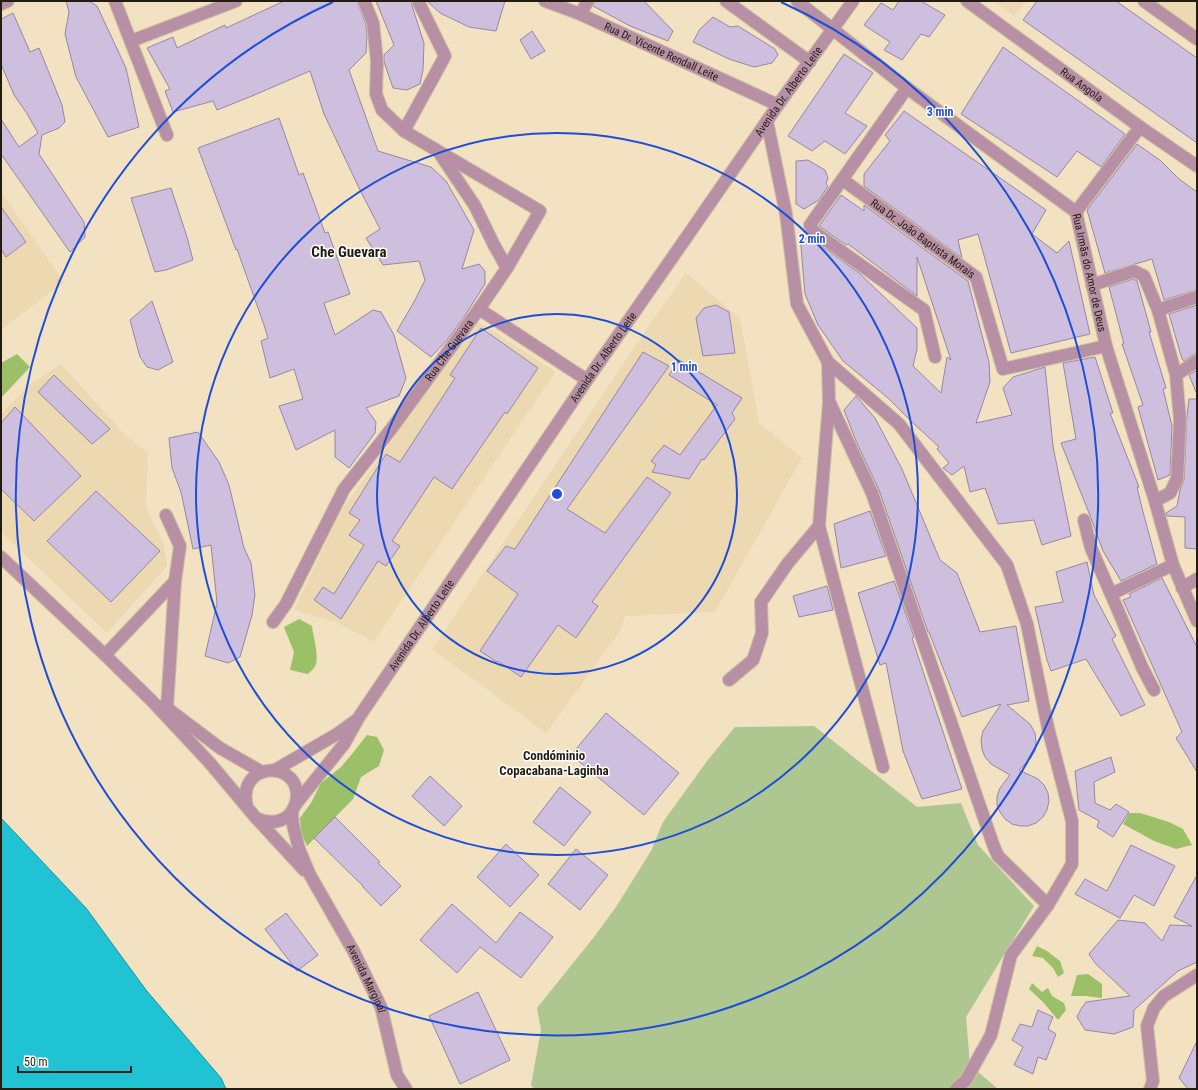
<svg xmlns="http://www.w3.org/2000/svg" width="1198" height="1090" font-family="'Roboto Condensed',sans-serif">
<style>
.built{fill:#ecd8b1}
.green{fill:#aec690}
.forest{fill:#9cc068}
.water{fill:#20c3d3;stroke:#219199}
.building{fill:#cebfde;stroke:#9687a4}
.lines{fill:none;stroke-linecap:round;stroke-linejoin:round}
.minor-casing{stroke:#cdbfa2;stroke-width:14}
.minor{stroke:#b790a5;stroke-width:12}
.ring{fill:none;stroke:#1d4ed8;stroke-width:2}
.labels{text-anchor:middle;stroke-width:3;stroke-linejoin:round;paint-order:stroke}
.street-label{font-size:11px;fill:#231d11;stroke:#fff}
.quarter-label{font-size:13px;font-weight:bold;fill:#231d11;stroke:#fff}
.district-label{font-size:15px;font-weight:bold;fill:#231d11;stroke:#fff}
.centre{fill:#1d4ed8;stroke:#fff;stroke-width:2}
.ring-label{font-size:12px;text-anchor:middle;font-weight:bold;fill:#1d4ed8;stroke:#fff;stroke-width:3;stroke-linejoin:round;paint-order:stroke}
</style>
<rect width="100%" height="100%" fill="#f2e2c2"/>
<!-- built -->
<g class="built">
<polygon points="994,1 1026,1 1014,16"/>
<polygon points="1156,1 1197,1 1197,31"/>
<polygon points="1,192 64,282 1,330"/>
<polygon points="686,273 740,318 759,423 802,458 715,612 625,616 620,631 546,733 432,649 650,324"/>
<polygon points="479,322 555,372 374,642 338,623 294,610 342,509"/>
<polygon points="61,364 126,436 148,453 146,507 164,546 167,566 107,633 1,532 1,414 28,386"/>
</g>
<!-- green -->
<polygon class="green" points="814,726 917,807 961,803 978,845 1034,906 966,1017 970,1065 998,1089 534,1089 531,1085 541,1030 537,1008 594,937 616,907 651,851 663,822 707,761 735,727"/>
<!-- forest -->
<g class="forest">
<polygon points="17,354 30,367 1,398 1,363"/>
<path d="M 299,619 L 312,626 C 313,635 319,656 316,664 C 315,668 310,672 308,674 L 290,670 L 294,652 L 284,627 Z"/>
<polygon points="367,735 377,737 384,750 379,766 361,777 353,799 307,846 301,833 300,818 311,803 321,783 341,767 352,754"/>
<polygon points="1129,813 1140,813 1169,822 1183,829 1192,845 1176,849 1154,841 1123,824"/>
<polygon points="1037,946 1047,951 1060,961 1064,973 1058,977 1053,968 1043,958 1032,956"/>
<polygon points="1088,974 1102,984 1102,998 1085,996 1071,996 1077,975"/>
<polygon points="1032,983 1042,992 1048,988 1052,996 1064,1003 1066,1010 1058,1020 1044,1003 1029,989"/>
</g>
<!-- water -->
<polygon class="water" points="1,818 86,908 146,990 221,1078 226,1089 1,1089"/>
<!-- building -->
<g class="building">
<polygon points="66,1 89,1 97,6 126,68 139,127 108,137 76,77 65,34 69,12"/>
<polygon points="284,1 357,1 366,25 367,36 366,53 349,70 378,151 431,167 446,181 474,230 462,269 479,264 485,271 485,284 464,317 447,340 431,357 397,331 415,300 425,280 419,261 383,265 366,238 380,229 359,188 324,114 310,71 252,96 217,110 213,101 173,112 165,91 170,89 147,48 173,37 177,48 225,25 226,28"/>
<polygon points="376,1 411,1 413,9 424,43 423,70 420,84 407,90 393,88 384,62 384,55 394,45"/>
<polygon points="427,1 505,1 496,31 469,27 440,13"/>
<polygon points="595,1 644,1 673,31 668,41 630,26 593,6"/>
<polygon points="899,1 921,1 945,15 929,37 921,34 902,60 884,50 890,42 864,25 881,3 893,10"/>
<polygon points="1037,1 1116,1 1197,58 1197,143 1023,20"/>
<polygon points="13,13 30,52 39,48 62,105 65,122 59,128 42,135 39,154 84,222 85,237 70,252 1,154 1,119 19,147 38,133 26,112 14,95 1,64 1,19"/>
<polygon points="713,17 730,27 738,26 775,49 778,55 772,63 754,67 729,59 693,42 700,29"/>
<polygon points="532,31 545,51 531,59 520,40"/>
<polygon points="1003,47 1125,134 1101,167 1077,151 1057,177 961,114"/>
<polygon points="844,54 873,73 845,113 867,126 845,154 825,141 812,151 788,136"/>
<polygon points="904,111 1046,210 1032,234 1057,253 1069,241 1090,334 1011,353 978,234 958,240 962,258 864,186 864,174 890,141 885,135"/>
<polygon points="279,118 299,175 303,173 325,233 328,232 350,294 324,303 335,335 373,310 381,312 394,335 406,378 399,396 366,408 376,422 375,433 349,468 335,457 335,430 296,450 279,406 303,399 294,369 270,378 261,341 268,338 264,325 237,249 236,250 198,148"/>
<polygon points="1137,144 1161,161 1179,179 1197,192 1197,290 1164,300 1152,259 1105,273 1087,210"/>
<polygon points="808,160 825,170 828,178 826,184 828,186 819,200 804,209 796,204 796,161"/>
<polygon points="171,188 187,237 193,260 166,270 155,272 131,198"/>
<polygon points="841,195 864,211 864,205 968,281 989,362 990,382 976,423 1012,415 1003,388 1013,377 1045,367 1053,446 1071,536 1042,545 1034,520 998,524 985,488 970,492 964,466 952,475 943,468 949,463 937,449 939,447 913,423 888,398 843,361 818,325 805,294 800,235 806,239 808,236 859,273 917,328 917,349 913,366 941,393 947,357 951,360 917,257 917,296 848,244 846,245 819,226"/>
<polygon points="1,207 26,242 6,257 1,249"/>
<polygon points="1133,279 1137,281 1151,332 1149,332 1166,388 1163,389 1172,426 1170,475 1158,480 1138,407 1143,405 1122,344 1124,344 1109,287"/>
<polygon points="152,301 173,362 158,370 147,367 140,357 130,320"/>
<polygon points="716,305 729,312 735,353 703,356 696,318 704,308"/>
<polygon points="1197,305 1197,354 1193,355 1184,361 1182,359 1169,314"/>
<polygon points="481,328 538,368 507,414 505,412 452,489 434,477 392,541 400,546 386,566 378,561 341,619 314,600 323,587 334,594 364,545 349,535 360,520 349,513 386,454 400,462 455,378 450,375"/>
<polygon points="643,352 669,366 567,509 605,533 647,477 671,493 592,602 598,606 576,638 558,625 521,677 498,661 497,662 480,651 518,594 487,571 506,546 515,549"/>
<polygon points="1095,357 1113,413 1110,413 1139,487 1137,487 1142,508 1157,564 1121,581 1103,551 1091,518 1061,443 1076,439 1063,363"/>
<polygon points="679,360 742,398 732,413 735,419 704,460 702,459 689,479 652,472 656,465 651,461 664,445 680,455 717,405 669,375"/>
<polygon points="1197,370 1197,392 1196,392 1189,375"/>
<polygon points="54,375 110,429 92,444 38,392"/>
<polygon points="856,396 875,418 902,469 940,560 957,573 980,632 1016,626 1029,701 1007,705 1030,724 1035,733 1036,742 1035,751 1030,759 1019,770 1038,779 1044,785 1048,793 1049,801 1047,810 1043,817 1036,823 1028,826 1020,826 1012,824 1005,819 1000,812 997,805 997,796 1000,788 1010,775 991,764 985,757 982,749 981,740 983,731 1001,704 962,717 929,632 928,632 879,490 856,441 844,410"/>
<polygon points="1189,399 1197,399 1197,549 1185,548 1185,517 1167,516 1166,513 1177,506 1180,490 1184,480 1187,415"/>
<polygon points="15,407 81,476 34,521 1,489 1,423"/>
<polygon points="198,432 219,462 229,485 244,548 251,563 255,595 252,615 240,657 228,663 205,656 217,603 211,545 193,549 181,492 172,468 169,438"/>
<polygon points="96,491 160,551 111,602 47,541"/>
<polygon points="870,511 886,556 841,568 834,524"/>
<polygon points="1087,562 1094,595 1116,636 1112,639 1145,705 1121,716 1086,659 1051,671 1047,660 1035,607 1063,602 1056,572"/>
<polygon points="1162,578 1197,647 1197,772 1176,738 1182,732 1123,600 1131,597 1129,594"/>
<polygon points="894,581 914,637 912,638 962,789 922,799 903,751 886,663 880,665 858,593"/>
<polygon points="827,586 833,610 799,617 793,596"/>
<polygon points="606,713 679,773 644,815 571,755"/>
<polygon points="1111,757 1115,772 1094,782 1095,803 1110,810 1116,804 1129,812 1113,837 1097,827 1099,821 1079,810 1075,771"/>
<polygon points="430,776 462,806 444,826 412,796"/>
<polygon points="560,787 591,812 564,846 533,822"/>
<polygon points="335,817 380,862 378,863 401,886 381,906 363,887 363,886 314,838"/>
<polygon points="506,844 539,875 510,907 477,877"/>
<polygon points="1131,845 1175,866 1154,906 1134,895 1120,918 1075,894 1085,879 1107,891"/>
<polygon points="576,849 608,875 580,910 548,884"/>
<polygon points="1197,875 1197,962 1178,971 1134,1010 1133,1027 1114,1034 1085,1030 1077,1017 1081,1009 1086,1002 1130,996 1095,963 1089,954 1118,920 1145,923 1162,941 1170,925 1192,926 1174,917"/>
<polygon points="452,904 496,943 520,912 553,937 521,978 480,947 457,973 420,940"/>
<polygon points="286,913 318,955 297,971 265,929"/>
<polygon points="478,992 510,1060 460,1084 429,1016"/>
<polygon points="1038,1010 1053,1017 1048,1029 1056,1034 1046,1060 1038,1057 1033,1074 1014,1065 1023,1047 1012,1040 1020,1024 1032,1027"/>
<polygon points="1197,1041 1197,1089 1188,1089 1179,1078"/>
</g>
<g class="lines">
<!-- minor casing -->
<g class="minor-casing">
<g id="minor">
<polyline points="115,1 167,135"/>
<path id="s1" d="M 545,1 L 580,14 L 778,105"/>
<polyline points="726,1 810,62"/>
<path id="s2" d="M 797,1 L 907,88 L 1076,212 L 1106,346 L 1155,501 L 1173,565 L 1197,621"/>
<path id="s3" d="M 967,1 L 1140,127 L 1197,166"/>
<polyline points="1144,1 1197,39"/>
<polyline points="1,4 8,1"/>
<polyline points="580,14 588,1"/>
<polyline points="131,41 236,1"/>
<polyline points="907,88 810,225 813,231 924,310 935,357"/>
<polyline points="767,121 786,214 797,304 828,362 829,401 872,493 994,847 998,856 1048,905 1011,955 991,1035 966,1080 956,1089"/>
<polyline points="404,131 445,56 418,1"/>
<polyline points="440,154 475,206 494,245 507,268"/>
<path id="s4" d="M 843,180 L 976,277 L 1003,369 L 1106,346"/>
<polyline points="1076,212 1140,127"/>
<polyline points="1092,285 1134,271 1144,276 1158,310 1176,375 1180,420 1177,479 1170,493 1155,501"/>
<polyline points="479,309 587,380"/>
<polyline points="1158,310 1197,297"/>
<polyline points="828,362 899,424 1007,565 1027,624 1048,728 1072,821 1072,864 1048,905"/>
<polyline points="1176,375 1197,361"/>
<polyline points="829,402 819,526 883,767"/>
<polyline points="166,515 180,546 175,581"/>
<polyline points="1084,520 1091,548 1111,594"/>
<path d="M 1,557 L 105,655 L 152,701 L 209,762 L 256,818 C 267,823 278,824 288,816 C 294,810 297,803 297,794 C 295,759 236,763 247,807"/>
<polyline points="1182,588 1197,579"/>
<path id="s5" d="M 273,622 L 286,604 L 344,489 L 392,428 L 479,309 L 507,268 L 540,211 L 404,131 L 382,110 L 376,94 L 377,61 L 373,23 L 364,1"/>
<polyline points="105,655 175,581 167,708"/>
<polyline points="729,680 753,660 762,633 761,602 788,563 819,526"/>
<polyline points="1154,690 1142,667 1111,594 1173,565"/>
<polyline points="162,706 167,708 220,748 262,772"/>
<polyline points="275,770 313,748 337,734 355,721"/>
<path id="s6" d="M 295,805 L 344,744 L 359,717 L 587,380 L 679,248 L 778,105 L 853,1"/>
<path id="s7" d="M 292,812 L 293,825 L 299,849 L 310,875 L 354,952 L 381,1007 L 397,1075 L 406,1089"/>
<polyline points="257,819 304,870"/>
<polyline points="1150,1089 1153,1081 1147,1026 1154,1008 1164,996 1197,975"/>
</g>
</g>
<!-- minor -->
<use href="#minor" class="minor"/>
</g>
<!-- distance rings -->
<g class="ring">
<circle cx="557" cy="494" r="180"/>
<circle cx="557" cy="494" r="361"/>
<path d="M781 2A541 541 0 1 1 333 2"/>
</g>
<g class="labels">
<!-- street labels -->
<g class="street-label">
<text dy="4" stroke="none"><textPath href="#s1" startOffset="127">Rua Dr. Vicente Rendall Leite</textPath></text>
<text dy="4" stroke="none"><textPath href="#s3" startOffset="142">Rua Angola</textPath></text>
<text dy="4" stroke="none"><textPath href="#s6" startOffset="868">Avenida Dr. Alberto Leite</textPath></text>
<text dy="4" stroke="none"><textPath href="#s4" startOffset="99">Rua Dr. João Baptista Morais</textPath></text>
<text dy="4" stroke="none"><textPath href="#s2" startOffset="412">Rua Irmãs do Amor de Deus</textPath></text>
<text dy="4" stroke="none"><textPath href="#s5" startOffset="325">Rua Che Guevara</textPath></text>
<text dy="4" stroke="none"><textPath href="#s6" startOffset="544">Avenida Dr. Alberto Leite</textPath></text>
<text dy="4" stroke="none"><textPath href="#s6" startOffset="220">Avenida Dr. Alberto Leite</textPath></text>
<text dy="4" stroke="none"><textPath href="#s7" startOffset="184">Avenida Marginal</textPath></text>
</g>
<!-- quarter labels -->
<g class="quarter-label">
<text x="554" y="760">Condóminio<tspan x="554" dy="15">Copacabana-Laginha</tspan></text>
</g>
<!-- district labels -->
<g class="district-label">
<text x="349" y="257">Che Guevara</text>
</g>
</g>
<circle cx="557" cy="494" r="6" class="centre"/>
<g class="ring-label">
<text x="940" y="116">3 min</text>
<text x="812" y="243">2 min</text>
<text x="684" y="371">1 min</text>
</g>
<!-- border -->
<rect width="1198" height="1090" fill="none" stroke="#231d11" stroke-width="4"/>
<!-- scale -->
<path d="M18 1066v6h113v-6" fill="none" stroke="#231d11" stroke-width="2"/>
<text x="24" y="1066" font-size="12" fill="#231d11" stroke="#ffffff" stroke-width="3" paint-order="stroke">50 m</text>
</svg>
